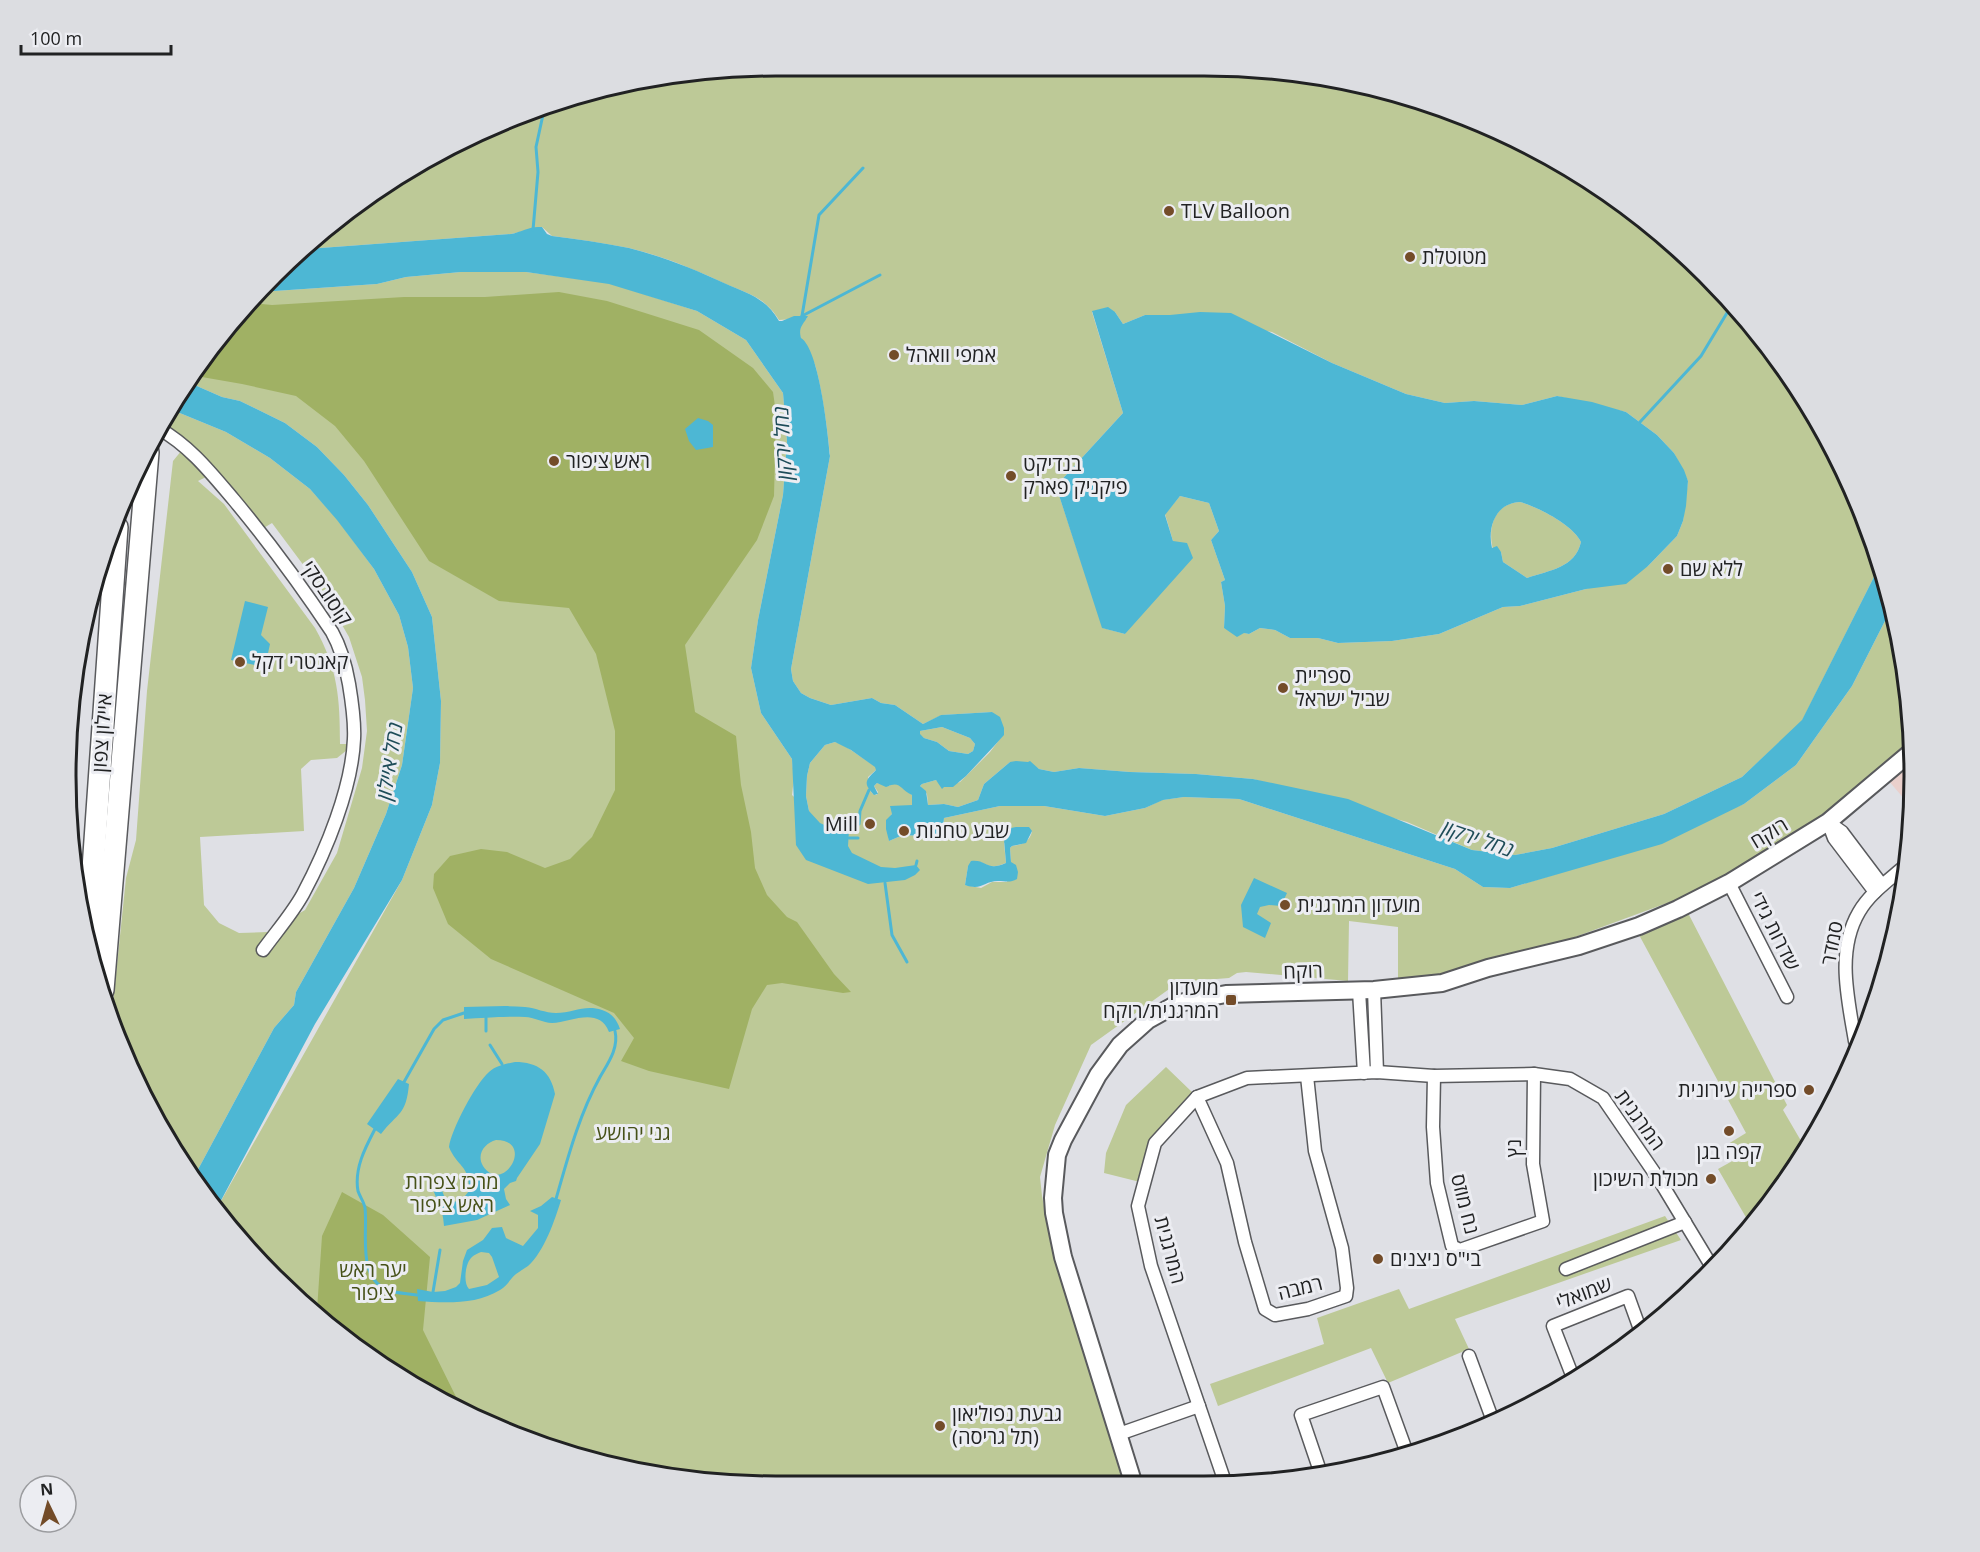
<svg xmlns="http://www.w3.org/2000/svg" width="1980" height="1552" font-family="'Open Sans','Noto Sans Hebrew',sans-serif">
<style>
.education{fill:#ead0cc}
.green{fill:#bdc997;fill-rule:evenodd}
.forest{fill:#a0b164}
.water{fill:#4db7d4;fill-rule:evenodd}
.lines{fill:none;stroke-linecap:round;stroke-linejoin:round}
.stream{stroke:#4db7d4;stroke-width:3}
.street-casing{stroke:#595a5d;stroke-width:15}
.secondary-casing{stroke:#595a5d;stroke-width:20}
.highway-casing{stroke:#595a5d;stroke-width:24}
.street{stroke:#fff;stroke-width:12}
.secondary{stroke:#fff;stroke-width:16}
.highway{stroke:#fff;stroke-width:21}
.poi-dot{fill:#734c29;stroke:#ecedf2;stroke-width:2}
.labels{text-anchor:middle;stroke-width:6;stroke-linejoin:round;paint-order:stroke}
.poi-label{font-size:20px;fill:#212223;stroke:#ecedf2;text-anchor:start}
.street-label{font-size:20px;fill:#212223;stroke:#ecedf2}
.park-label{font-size:20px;fill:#465118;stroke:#ecedf2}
.water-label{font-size:21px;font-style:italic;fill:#1e4c58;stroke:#ecedf2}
.rim{fill:none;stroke:#212223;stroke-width:3}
</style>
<rect width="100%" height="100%" fill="#dfe0e5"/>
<!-- education -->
<polygon class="education" points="1910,760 1912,808 1888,780"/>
<!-- green -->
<g class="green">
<path d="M 776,66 L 1250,68 L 1433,104 L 1559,161 L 1636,213 L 1738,308 L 1819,421 L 1876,547 L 1880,565 L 1802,721 L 1742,777 L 1664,814 L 1552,848 L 1515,855 L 1472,850 L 1407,822 L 1253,779 L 1196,774 L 1130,772 L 1079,768 L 1054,772 L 1039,769 L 1028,762 L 1010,762 L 984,784 L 978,800 L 958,807 L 944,804 L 928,805 L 927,794 L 920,786 L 922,784 L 936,780 L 944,787 L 960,782 L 990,752 L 1003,735 L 992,712 L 942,715 L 923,724 L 895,705 L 881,703 L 872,698 L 831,705 L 810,698 L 801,693 L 793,681 L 791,669 L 830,456 C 827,426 823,396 816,368 C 813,355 799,343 799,329 C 800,324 803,321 807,318 L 779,320 C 766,298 749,294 728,285 C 696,270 663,256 629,248 C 603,243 577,239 552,236 L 542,227 L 511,234 L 307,249 L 421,161 L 592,90 ZM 1092,312 L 1115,312 L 1123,324 L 1145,315 L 1170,315 L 1272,332 L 1332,363 L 1406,394 L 1445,403 L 1474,401 L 1522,405 L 1557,396 L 1626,412 L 1657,435 L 1674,453 L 1688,481 L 1683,521 L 1677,536 L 1648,566 L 1586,589 L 1520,606 L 1503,607 L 1439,634 L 1392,641 L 1338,643 L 1318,638 L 1290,638 L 1275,630 L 1260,628 L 1249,634 L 1224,628 L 1225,606 L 1221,582 L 1225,580 L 1211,540 L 1219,531 L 1209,503 L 1180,496 L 1165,514 L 1173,541 L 1125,634 L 1103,628 L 1056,486 L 1123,413 Z"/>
<path d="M 461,272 L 526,272 L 609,283 L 697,311 L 746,340 L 783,393 L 787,441 L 783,495 L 758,620 L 751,668 L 761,713 L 792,759 L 794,778 L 792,795 L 809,811 L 806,796 L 807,776 L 810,763 L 825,745 L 835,742 L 842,744 L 876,767 L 876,770 L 868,777 C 869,784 868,794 877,795 L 878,792 L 874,786 L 877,783 L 889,786 L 893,783 L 899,784 L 912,795 L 912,805 L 892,814 L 887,821 L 889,841 L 903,835 L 942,837 L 944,818 L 1000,806 L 1044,806 L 1105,816 L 1145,808 L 1162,800 L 1184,797 L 1239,799 L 1455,869 L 1483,887 L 1510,888 L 1576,868 L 1744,804 L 1796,765 L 1852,686 L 1891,609 L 1908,683 L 1910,742 L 1812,827 L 1726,877 L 1678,899 L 1575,937 L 1490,966 L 1462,969 L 1398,983 L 1398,927 L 1349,921 L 1348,981 L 1246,972 L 1237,973 L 1229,978 L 1179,982 L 1091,1045 L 1055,1125 L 1040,1177 L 1042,1196 L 1054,1258 L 1124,1485 L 776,1486 L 638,1472 L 505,1432 L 381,1366 L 242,1244 L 217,1208 L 402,880 L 432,805 L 440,763 L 441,701 L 432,617 L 412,572 L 368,505 L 344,475 L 317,447 L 285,423 L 240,401 L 222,397 L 190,383 L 260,292 L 377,284 L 406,277 ZM 1032,831 C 1030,842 1022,845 1012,846 L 1010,848 L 1011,862 L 1007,882 L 992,882 L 981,888 L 965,885 L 968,866 L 981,862 C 990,868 996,867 1006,863 L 1004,843 Z"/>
<path d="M 170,409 L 226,432 L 270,458 L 310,489 L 337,519 L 374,569 L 399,615 L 408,647 L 413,688 L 402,765 L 386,814 L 354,888 L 296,992 L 294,1005 L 274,1028 L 194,1177 L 161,1131 L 112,1013 L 126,878 L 136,840 L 147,691 L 173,461 L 182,450 L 208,476 L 198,481 L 224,504 L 315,628 C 338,669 340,698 340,744 L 349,744 L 347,750 L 337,758 L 311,760 L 301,769 L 304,831 L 200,837 L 204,905 L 219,923 L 239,933 L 268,932 L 305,910 L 337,853 L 362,768 L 367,731 L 365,700 L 362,677 L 349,637 L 322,590 L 272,523 L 262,529 C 236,495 198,441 161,422 Z"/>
<path d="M 1520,502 C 1538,507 1573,525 1581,542 C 1575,568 1550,570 1527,578 L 1503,562 L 1501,552 L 1493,549 C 1487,527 1495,503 1520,502 Z"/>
<polygon points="942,727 970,738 975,744 973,751 968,754 949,751 937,742 924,738 919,734 920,731"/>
<polygon points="1687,911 1787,1105 1783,1110 1804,1146 1807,1145 1767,1208 1751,1226 1718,1169 1736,1159 1728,1144 1746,1133 1638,933"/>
<polygon points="1166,1067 1193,1093 1149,1140 1140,1182 1104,1173 1106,1153 1126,1105"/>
<polygon points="1665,1216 1681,1240 1455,1319 1469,1349 1388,1383 1371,1348 1218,1406 1210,1384 1324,1344 1317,1318 1399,1289 1409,1309"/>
</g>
<!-- forest -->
<g class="forest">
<polygon points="559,292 607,301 699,330 753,368 773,392 776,413 774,496 757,540 685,645 695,712 736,736 741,785 751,832 755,868 767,895 787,917 797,922 834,974 851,992 843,993 782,983 767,985 752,1009 729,1089 649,1071 621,1061 634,1038 614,1013 491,959 448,924 433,888 434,874 450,856 481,849 507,852 545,868 570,859 592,837 615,790 615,731 596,654 569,608 499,601 429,561 364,461 335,426 296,396 242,384 196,376 252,303 272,305 404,297 485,297"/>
<polygon points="342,1192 383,1215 430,1257 423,1330 462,1409 381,1366 317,1310 322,1236"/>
</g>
<!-- water -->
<g class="water">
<path d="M 538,227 L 542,227 L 547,234 L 552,236 C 577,239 604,243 629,248 C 661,256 694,269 724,283 C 747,293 766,298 779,321 L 782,321 L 794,316 L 808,316 C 803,325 798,327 801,338 C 819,349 828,432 830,456 L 791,669 L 793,681 L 801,693 L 810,698 L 831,705 L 872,698 L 881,703 L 895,705 L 923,724 L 941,715 L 992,712 L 1000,717 L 1004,728 L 1004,735 L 995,745 L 966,776 L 953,787 L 944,787 L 942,789 L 936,780 L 922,784 L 920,786 L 926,791 L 928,805 L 944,804 L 958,807 L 978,800 L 984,784 L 1010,762 L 1016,761 L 1028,762 L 1030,761 L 1039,769 L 1054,772 L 1079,768 L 1130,772 L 1196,774 L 1253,779 L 1348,799 L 1472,850 L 1515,855 L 1552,848 L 1664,814 L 1742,777 L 1802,720 L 1880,565 L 1891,609 L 1852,686 L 1796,765 L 1744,804 L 1662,844 L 1510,888 L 1483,887 L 1455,869 L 1239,799 L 1184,797 L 1163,800 L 1145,808 L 1105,816 L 1044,806 L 1000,806 L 944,818 L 942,837 L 903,835 L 889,841 L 886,829 L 886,820 L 892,814 L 890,806 L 912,805 L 912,795 C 899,789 901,780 886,787 L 877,783 L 874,786 L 878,794 L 874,795 C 863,783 865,781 876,770 L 875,767 L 851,750 L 835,742 L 825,745 L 810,763 L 807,776 L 806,796 L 809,811 L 820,823 L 831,828 L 849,830 L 848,846 L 852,853 L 881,867 L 895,868 L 916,865 L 920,870 L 915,875 L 905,880 L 868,884 L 806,860 L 796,845 L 792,759 L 761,713 L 751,668 L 758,620 L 783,495 L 787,441 L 783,393 L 746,340 L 697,311 L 609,284 L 526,272 L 461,272 L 406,277 L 377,284 L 260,292 L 274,274 L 307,249 L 511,234 C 521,232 529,227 538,227 ZM 942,727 L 970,738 L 975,744 L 973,751 L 968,754 L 949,751 L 937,742 L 924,738 L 920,734 L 920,731 Z"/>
<path d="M 1108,307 L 1115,312 L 1123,324 L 1145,315 L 1170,315 L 1200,312 L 1231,313 L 1332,363 L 1406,394 L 1445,403 L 1474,401 L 1522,405 L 1557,396 L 1592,402 L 1626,412 L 1657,435 L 1674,453 L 1684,470 L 1688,481 L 1686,506 L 1683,521 L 1677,536 L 1648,566 L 1626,584 L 1586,589 L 1520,606 L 1503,607 L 1439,634 L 1392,641 L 1338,643 L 1318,638 L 1290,638 L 1275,630 L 1260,628 L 1249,634 L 1244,633 L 1237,637 L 1224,628 L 1225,606 L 1221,582 L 1225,580 L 1211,540 L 1219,531 L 1209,503 L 1180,496 L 1165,515 L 1173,541 L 1187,543 L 1193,558 L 1125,634 L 1102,628 L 1056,486 L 1123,413 L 1092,311 ZM 1520,502 C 1538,507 1573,525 1581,542 C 1575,568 1550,570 1527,578 L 1503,562 L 1501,552 L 1497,546 L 1492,548 C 1487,527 1496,503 1520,502 Z"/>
<polygon points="190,383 222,397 240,401 285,423 317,447 344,475 368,505 412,572 432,617 441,701 440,763 432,805 402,880 315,1024 217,1208 194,1177 274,1028 294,1005 296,992 354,888 386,814 402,765 413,688 408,647 399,615 374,569 337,520 310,489 270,458 226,432 170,409"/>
<polygon points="698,418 708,421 713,425 713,447 696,450 689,441 685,429"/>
<polygon points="245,601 268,607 261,635 270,644 265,667 231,660"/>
<path d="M 1016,827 L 1029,827 L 1032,831 L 1026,843 L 1012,846 L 1010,848 L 1011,862 L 1016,865 L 1018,872 L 1017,879 C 1010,883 1006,881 998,881 C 984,881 982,891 965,885 L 968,866 L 971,861 C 987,859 986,872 1006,863 L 1004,840 L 1011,828 Z"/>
<polygon points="1254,878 1287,893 1281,906 1269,905 1260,907 1257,914 1271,923 1265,938 1243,927 1241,905"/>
<path d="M 464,1007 C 484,1007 505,1005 525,1007 C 536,1008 545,1013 556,1013 C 573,1013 585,1004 602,1010 C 612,1013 617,1020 620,1029 L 609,1032 C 599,1006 571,1022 552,1023 C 543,1023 534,1017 525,1017 C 505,1016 484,1018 464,1019 Z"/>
<path d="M 515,1062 C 538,1062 551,1072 555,1094 L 540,1144 L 517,1178 L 516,1181 L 510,1183 L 504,1189 L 506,1199 L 510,1205 L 477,1220 L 444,1226 C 443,1206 436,1201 431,1183 L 433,1180 L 438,1180 L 446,1201 C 457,1204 463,1199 469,1191 C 470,1165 457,1167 449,1147 C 451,1130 476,1083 489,1072 C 497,1065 506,1064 515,1062 ZM 496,1140 C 536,1140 503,1196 483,1166 C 476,1154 485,1143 496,1140 Z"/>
<path d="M 398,1079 L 409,1084 C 406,1116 398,1112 381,1134 L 367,1124 Z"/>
<path d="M 552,1197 L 561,1200 C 555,1220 544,1252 528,1266 C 524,1269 520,1271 516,1274 C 510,1279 507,1286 500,1290 C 476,1305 444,1303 418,1301 L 417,1289 L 433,1292 L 445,1291 L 456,1287 L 460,1283 L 463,1261 L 467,1250 L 483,1240 L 492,1228 L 502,1227 L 506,1238 L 523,1246 L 538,1228 L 538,1215 L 530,1211 L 541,1206 ZM 481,1252 L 489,1253 L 492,1257 L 499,1277 L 487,1285 L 469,1289 C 463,1283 465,1263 472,1257 C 474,1255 478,1253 481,1252 Z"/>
</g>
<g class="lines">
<!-- stream -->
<g class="stream">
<polyline points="533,230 538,172 536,147 544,110"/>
<polyline points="802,316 819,215 863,168"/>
<polyline points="802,316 880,275"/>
<polyline points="1640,422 1701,356 1733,303"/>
<polyline points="849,830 859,824 860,811 869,790"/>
<polyline points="849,838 858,838"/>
<polyline points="916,865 917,861"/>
<polyline points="885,883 892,935 907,962"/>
<polyline points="486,1018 486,1031"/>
<polyline points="490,1045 502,1064"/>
<polyline points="404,1082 434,1029 443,1020 464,1013"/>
<path d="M 375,1129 C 365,1148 354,1169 358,1191 C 360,1197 364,1202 365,1208 C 368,1233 356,1280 390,1291 C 398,1293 408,1294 417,1295"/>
<path d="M 556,1199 C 568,1157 579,1115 600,1077 C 608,1063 619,1048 615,1031"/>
<polyline points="433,1292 440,1250"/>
</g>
<!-- street casing -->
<g class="street-casing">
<g id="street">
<path d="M 158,428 C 190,446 211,473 234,500 C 269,542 302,587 332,632 C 341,648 346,667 349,684 C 352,702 355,721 354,739 C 352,788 326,851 303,894 C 292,914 276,932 263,950"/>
<polyline points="1828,822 1834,838 1875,892"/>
<polyline points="1828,822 1842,832 1882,885"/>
<polyline points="1729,883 1787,997"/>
<polyline points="1374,990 1377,1072"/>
<polyline points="1359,991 1364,1073"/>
<path d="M 1858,1046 L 1855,1041 C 1848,999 1836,951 1859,912 C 1870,893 1889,880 1905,866"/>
<polyline points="1434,1076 1433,1127 1437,1183 1452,1246 1460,1250 1543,1221 1533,1164 1534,1074"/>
<polyline points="1197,1097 1227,1163 1245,1242 1265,1309 1275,1315 1308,1309 1346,1296 1347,1288 1342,1248 1315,1151 1307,1076"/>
<polyline points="1566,1269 1685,1222"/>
<polyline points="1469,1356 1493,1421"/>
<polyline points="1574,1380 1553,1326 1628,1296 1641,1332"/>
<polyline points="1119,1434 1199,1406"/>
<polyline points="1320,1471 1301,1415 1383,1387 1407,1453"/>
<polyline points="1226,1485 1151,1266 1138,1206 1155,1143 1197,1097 1247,1078 1377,1072 1434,1076 1534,1074 1570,1079 1603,1098 1660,1181 1712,1267"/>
</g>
</g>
<!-- secondary casing -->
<g class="secondary-casing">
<polyline id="secondary" points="1134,1485 1063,1257 1054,1213 1053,1198 1057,1155 1063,1140 1098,1075 1120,1045 1148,1020 1175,1005 1184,1002 1226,994 1374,990 1442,983 1488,968 1579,946 1639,926 1678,909 1729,883 1828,822 1910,753"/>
</g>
<!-- highway casing -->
<g class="highway-casing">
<g id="highway">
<polyline points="88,940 117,527"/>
<polyline points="103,990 148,452"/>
</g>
</g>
<!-- street -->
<use href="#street" class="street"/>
<!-- secondary -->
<use href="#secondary" class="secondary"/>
<!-- highway -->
<use href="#highway" class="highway"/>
</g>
<!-- markers -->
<g class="poi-dot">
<circle cx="1169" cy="211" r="6"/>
<circle cx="1410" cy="257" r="6"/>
<circle cx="894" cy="355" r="6"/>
<circle cx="554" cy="461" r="6"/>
<circle cx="1011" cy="476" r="6"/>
<circle cx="1668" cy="569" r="6"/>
<circle cx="240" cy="662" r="6"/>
<circle cx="1283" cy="688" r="6"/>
<circle cx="870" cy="824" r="6"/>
<circle cx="904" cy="831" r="6"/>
<circle cx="1285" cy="905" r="6"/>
<rect x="1225" y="994" width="12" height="12" rx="3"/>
<circle cx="1809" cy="1090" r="6"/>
<circle cx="1729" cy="1131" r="6"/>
<circle cx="1711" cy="1179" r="6"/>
<circle cx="1378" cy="1259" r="6"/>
<circle cx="940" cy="1426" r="6"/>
</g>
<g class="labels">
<!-- poi labels -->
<g class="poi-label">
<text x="1181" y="218">TLV Balloon</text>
<text x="1422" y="264">מטוטלת</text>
<text x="906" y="362">אמפי וואהל</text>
<text x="566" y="468">ראש ציפור</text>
<text x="1023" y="471">בנדיקט<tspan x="1023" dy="23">פיקניק פארק</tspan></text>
<text x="1680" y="576">ללא שם</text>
<text x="252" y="669">קאנטרי דקל</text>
<text x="1295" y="683">ספריית<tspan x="1295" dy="23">שביל ישראל</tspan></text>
<text x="858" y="831" text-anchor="end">Mill</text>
<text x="916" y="838">שבע טחנות</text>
<text x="1297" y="912">מועדון המרגנית</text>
<text x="1219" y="995" text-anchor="end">מועדון<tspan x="1219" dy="23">המרגנית/רוקח</tspan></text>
<text x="1797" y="1097" text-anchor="end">ספרייה עירונית</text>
<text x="1729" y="1159" text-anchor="middle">קפה בגן</text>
<text x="1699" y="1186" text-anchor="end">מכולת השיכון</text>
<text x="1390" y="1266">בי"ס ניצנים</text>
<text x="952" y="1421">גבעת נפוליאון<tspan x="952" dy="23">(תל גריסה)</tspan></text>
</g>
<!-- street labels -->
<g class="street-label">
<text transform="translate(327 593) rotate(56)" y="7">קוסובסקי</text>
<text transform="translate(102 733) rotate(-86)" y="7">איילון צפון</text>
<text transform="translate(1769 833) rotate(-31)" y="7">רוקח</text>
<text transform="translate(1775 931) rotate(63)" y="7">שדרות גידי</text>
<text transform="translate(1832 943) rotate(-79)" y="7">סמדר</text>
<text transform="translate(1303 971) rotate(-2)" y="7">רוקח</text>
<text transform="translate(1640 1120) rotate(54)" y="7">המרגנית</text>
<text transform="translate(1514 1148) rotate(-90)" y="7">נץ</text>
<text transform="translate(1465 1204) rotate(76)" y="7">נח מוזס</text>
<text transform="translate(1170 1250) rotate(75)" y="7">המרגנית</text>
<text transform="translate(1300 1288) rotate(-14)" y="7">רמבה</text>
<text transform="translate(1584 1293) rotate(-21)" y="7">שמואלי</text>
</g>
<!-- park labels -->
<g class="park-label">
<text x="633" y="1140">גני יהושע</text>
<text x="452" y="1189">מרכז צפרות<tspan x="452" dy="23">ראש ציפור</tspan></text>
<text x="373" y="1277">יער ראש<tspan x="373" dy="23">ציפור</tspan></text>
</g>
<!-- water labels -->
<g class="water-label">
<text transform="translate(783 443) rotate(-93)" y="7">נחל ירקון</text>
<text transform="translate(390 761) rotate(-81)" y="7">נחל איילון</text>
<text transform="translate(1478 839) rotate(19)" y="7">נחל ירקון</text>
</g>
</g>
<!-- crop -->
<path d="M0 0H1980V1552H0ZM776 76H1204A700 700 0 0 1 1904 776V776A700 700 0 0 1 1204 1476H776A700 700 0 0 1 76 776V776A700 700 0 0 1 776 76Z" fill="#dcdde1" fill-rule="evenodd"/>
<path class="rim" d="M776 76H1204A700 700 0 0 1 1904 776V776A700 700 0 0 1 1204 1476H776A700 700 0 0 1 76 776V776A700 700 0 0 1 776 76Z"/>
<!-- north arrow -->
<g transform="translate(48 1504) rotate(355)"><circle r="28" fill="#ecedf2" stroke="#9b9c9f" stroke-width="1.5"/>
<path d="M0-4.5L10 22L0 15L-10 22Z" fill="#734c29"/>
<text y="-9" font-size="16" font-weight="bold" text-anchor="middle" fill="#212223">N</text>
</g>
<!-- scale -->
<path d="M21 45v9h150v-9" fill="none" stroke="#212223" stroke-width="3"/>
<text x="30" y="45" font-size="18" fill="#212223" stroke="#ecedf2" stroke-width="4.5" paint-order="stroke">100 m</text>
</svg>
